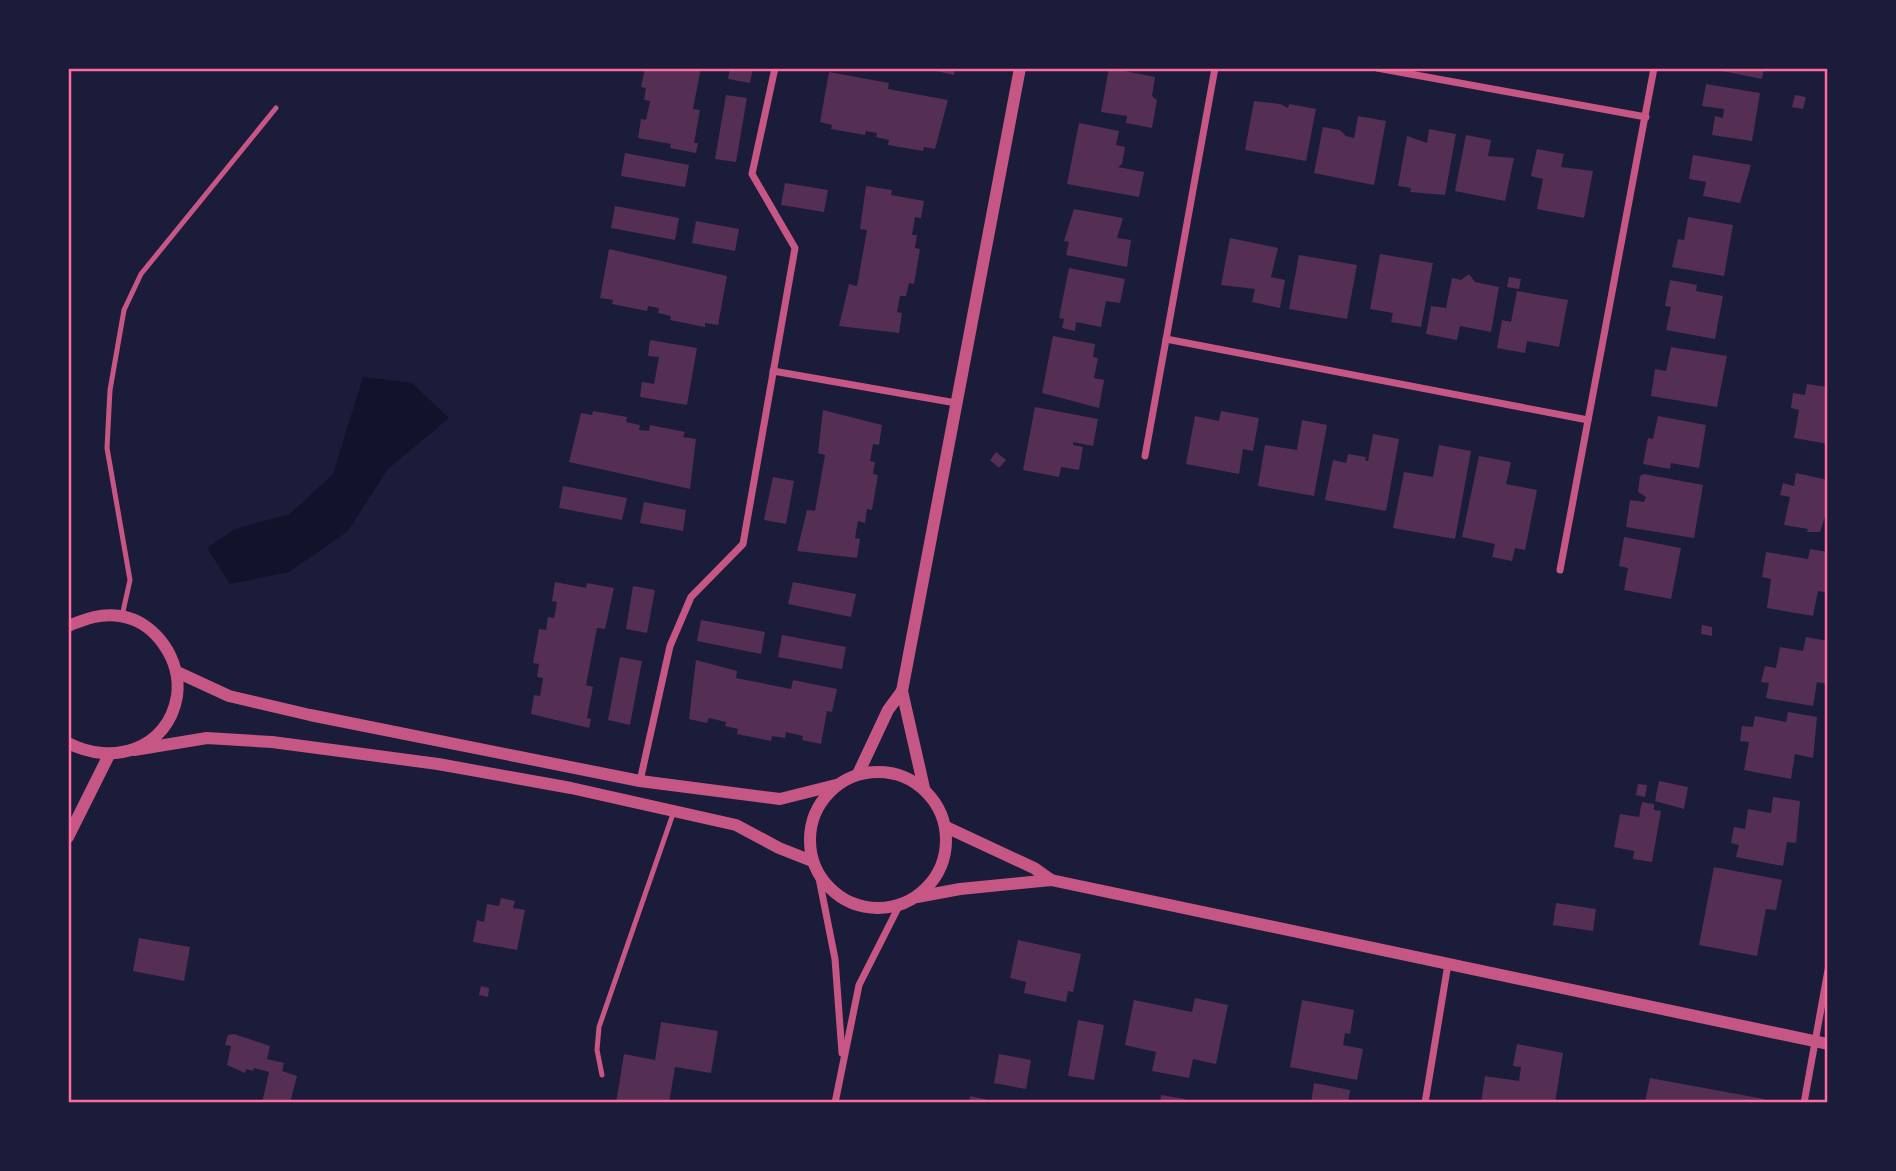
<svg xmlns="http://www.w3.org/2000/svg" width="1896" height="1171" font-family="'DM Sans',sans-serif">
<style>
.water{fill:#12122b}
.building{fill:#542f53}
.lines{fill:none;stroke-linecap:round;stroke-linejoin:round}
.service{stroke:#c65784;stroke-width:5}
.minor{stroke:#c65784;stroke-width:7}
.tertiary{stroke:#c65784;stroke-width:12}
.neatline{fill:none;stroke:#ff6b9d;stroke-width:2.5}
</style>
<rect width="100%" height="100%" fill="#1b1b3a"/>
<!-- water -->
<polygon class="water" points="363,377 412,383 449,418 388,469 347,532 289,572 230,584 207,548 235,529 290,514 333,474"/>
<!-- building -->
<g class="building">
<polygon points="645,68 701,68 693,109 700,110 694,143 698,143 696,153 670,148 671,144 638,138 641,119 646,120 650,101 644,100 646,88 641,87"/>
<polygon points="730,68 753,68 750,83 728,79"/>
<polygon points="923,68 955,68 954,75"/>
<polygon points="1109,68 1155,77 1152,96 1157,100 1152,128 1126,123 1127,116 1101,112"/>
<polygon points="1723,68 1764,68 1762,79 1722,71"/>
<polygon points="829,72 889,83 888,89 948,100 935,149 924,147 923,151 888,145 889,140 876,137 877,133 866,131 865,135 831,129 832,125 820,122"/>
<polygon points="1706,84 1760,93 1752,141 1712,135 1715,116 1723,118 1724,109 1702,106"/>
<polygon points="726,95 747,98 736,162 715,159"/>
<polygon points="1795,95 1806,97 1803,109 1792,107"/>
<polygon points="1254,101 1280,104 1288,108 1289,104 1316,109 1306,161 1245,150"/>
<polygon points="1358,116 1386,121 1374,185 1314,173 1323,127 1340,130 1346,136 1354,138"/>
<polygon points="1079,123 1119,131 1116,145 1125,147 1122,164 1118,167 1144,172 1139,197 1067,184"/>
<polygon points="1429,129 1456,134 1445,195 1410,192 1411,188 1398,186 1407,136 1427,143"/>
<polygon points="1466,135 1491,140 1488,156 1514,158 1505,201 1455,191"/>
<polygon points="1537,149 1564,154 1561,167 1593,171 1584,218 1537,209 1543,179 1531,176"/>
<polygon points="625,153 689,165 685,187 621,176"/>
<polygon points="1693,155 1751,165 1740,203 1703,196 1706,182 1689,179"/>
<polygon points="785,183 828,190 824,212 781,205"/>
<polygon points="866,186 892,190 891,195 924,201 921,218 915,217 912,235 917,235 915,248 920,249 914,284 909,283 906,296 900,296 897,312 902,313 899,333 839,326 849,284 857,286 867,230 860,229"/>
<polygon points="615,206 679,218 675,240 611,228"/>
<polygon points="1074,209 1123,218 1117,238 1131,240 1127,267 1066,255 1069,242 1064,241"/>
<polygon points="1688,217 1733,225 1724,276 1672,267 1678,239 1684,240"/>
<polygon points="696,221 739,229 735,251 692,243"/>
<polygon points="1230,238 1278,248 1271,277 1285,280 1280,308 1252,302 1255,289 1221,285"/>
<polygon points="609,249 727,276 718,325 705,323 705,327 670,320 671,316 658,313 659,308 648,306 647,311 612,304 613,300 600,298"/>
<polygon points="1380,254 1433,263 1421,327 1391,322 1393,313 1370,309"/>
<polygon points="1299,255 1357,265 1347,319 1289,309"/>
<polygon points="1069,268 1125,279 1120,303 1106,301 1101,327 1076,322 1075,331 1062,328 1064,319 1059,318"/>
<polygon points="1469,274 1475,282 1499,287 1491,332 1460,326 1457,340 1426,334 1431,306 1446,308 1452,278 1461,280"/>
<polygon points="1509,277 1521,279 1519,289 1507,287"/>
<polygon points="1670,280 1697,285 1696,291 1723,296 1715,339 1666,330 1671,307 1665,306"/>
<polygon points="1517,291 1568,300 1559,347 1527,341 1525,353 1497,348 1502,320 1511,322"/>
<polygon points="1053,336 1095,344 1093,357 1098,358 1094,378 1104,380 1099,408 1042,393"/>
<polygon points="650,340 697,348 687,405 640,397 642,382 654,384 659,357 648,356"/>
<polygon points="1671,347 1727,356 1717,407 1651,396 1655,369 1666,371"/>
<polygon points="1807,384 1828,387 1828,444 1794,438 1799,410 1791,408 1793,393 1805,395"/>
<polygon points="1035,407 1098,419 1093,446 1073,442 1073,445 1083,447 1079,470 1061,467 1059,477 1023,470"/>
<polygon points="823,410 882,425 879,445 873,444 870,461 875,462 873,474 878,475 872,510 867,509 865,523 858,521 855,538 860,539 857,558 797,551 807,510 815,511 825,455 818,453"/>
<polygon points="593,411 627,417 626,422 640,425 639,430 649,431 650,425 685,432 683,437 696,439 690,489 569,462 581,413 592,415"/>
<polygon points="1221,411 1259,418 1253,451 1243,449 1239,474 1186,464 1195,416 1219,421"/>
<polygon points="1658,416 1706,425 1699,468 1671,463 1670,469 1643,464 1648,438 1653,439"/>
<polygon points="1302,420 1327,425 1314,496 1258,486 1265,445 1297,450"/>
<polygon points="1373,434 1399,439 1386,511 1325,500 1333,460 1346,463 1348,454 1366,457 1365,460 1368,461"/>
<polygon points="1439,445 1471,451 1455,539 1393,528 1404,472 1433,477"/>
<polygon points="996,452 1006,460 999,468 990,460"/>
<polygon points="1479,456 1511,462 1506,484 1537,490 1525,550 1515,548 1512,561 1492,557 1495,544 1462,537"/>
<polygon points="1796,473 1828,480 1828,507 1820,532 1807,532 1808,529 1784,525 1790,497 1780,495 1783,483 1794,486"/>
<polygon points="1644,474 1703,485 1694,538 1626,527 1630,500 1644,502 1646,497 1638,492 1640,476"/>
<polygon points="773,477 794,481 786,524 764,520"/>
<polygon points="563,486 627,498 622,520 559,508"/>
<polygon points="644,502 686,510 683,531 640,523"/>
<polygon points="1624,537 1681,548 1671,599 1624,590 1628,568 1619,566"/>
<polygon points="1810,549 1828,552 1828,593 1818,591 1813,616 1767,608 1771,579 1762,577 1766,552 1808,559"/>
<polygon points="555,582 586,588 587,583 614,588 605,629 597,628 586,685 593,687 587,718 591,719 589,728 531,714 534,695 540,696 543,678 537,677 539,664 533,663 539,629 546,630 548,617 554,618 557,602 552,601"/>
<polygon points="793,582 856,594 851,617 788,604"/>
<polygon points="633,586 655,590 647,633 626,629"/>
<polygon points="701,620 765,632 761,654 697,641"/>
<polygon points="1702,625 1712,627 1712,636 1701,634"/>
<polygon points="782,635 846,647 842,669 778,657"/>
<polygon points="1806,637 1828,641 1826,684 1817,682 1813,706 1766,698 1769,683 1761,682 1765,666 1776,668 1780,647 1803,651"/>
<polygon points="620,657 642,661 630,725 608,720"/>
<polygon points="696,660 737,671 736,678 791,689 793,680 837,689 832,712 827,711 821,744 802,740 803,736 786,732 785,738 772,736 771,741 737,734 738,729 725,726 726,722 709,718 707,723 689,719"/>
<polygon points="1788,712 1817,717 1813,758 1795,754 1791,779 1744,770 1749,742 1740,741 1742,726 1753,727 1755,716 1786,722"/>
<polygon points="1659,781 1688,787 1684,809 1655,801"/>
<polygon points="1638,784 1647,785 1645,797 1636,795"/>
<polygon points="1773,797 1800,801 1796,843 1787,842 1783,866 1736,857 1739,845 1731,843 1734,827 1745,829 1748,809 1771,813"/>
<polygon points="1642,802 1654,804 1654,810 1661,811 1652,862 1633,859 1634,851 1614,847 1620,814 1639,817"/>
<polygon points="1714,867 1782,880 1776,910 1766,909 1757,956 1699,945"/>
<polygon points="501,898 515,901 513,908 525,910 517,950 473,942 477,920 484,922 487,904 499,906"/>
<polygon points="1556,903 1596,909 1593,931 1553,925"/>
<polygon points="139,938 190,947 184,981 133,971"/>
<polygon points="1018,940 1081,954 1073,992 1068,991 1066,1002 1024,993 1026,982 1010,978"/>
<polygon points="481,986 489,988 488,997 479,995"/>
<polygon points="1195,998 1228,1005 1216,1064 1193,1059 1189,1078 1152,1071 1156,1052 1125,1045 1134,1000 1192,1012"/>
<polygon points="1302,1000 1354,1010 1350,1034 1345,1033 1343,1045 1363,1049 1357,1080 1290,1067"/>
<polygon points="1078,1020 1104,1025 1094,1080 1068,1076"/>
<polygon points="661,1022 718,1031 711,1073 675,1067 669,1103 616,1103 624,1054 655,1060"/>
<polygon points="234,1034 270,1046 267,1059 284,1063 282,1071 297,1076 290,1103 262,1103 269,1072 254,1068 253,1071 246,1069 245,1073 227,1065 231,1046 225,1045 228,1035"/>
<polygon points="1517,1044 1563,1053 1555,1103 1481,1103 1485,1076 1519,1081 1521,1067 1513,1066"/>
<polygon points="999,1054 1031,1060 1026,1089 994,1083"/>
<polygon points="1650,1078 1764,1099 1763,1103 1645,1103"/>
<polygon points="1314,1083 1350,1090 1348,1103 1311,1103"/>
<polygon points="1161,1095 1185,1099 1184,1103 1160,1103"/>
<polygon points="970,1096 998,1102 997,1103 969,1103"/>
</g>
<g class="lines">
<!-- service -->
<g class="service">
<polyline points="122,616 130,580 107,448 110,390 124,310 141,274 276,108"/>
<polyline points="602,1075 597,1050 599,1027 674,811"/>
</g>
<!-- minor -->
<g class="minor">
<polyline points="1377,68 1646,117"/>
<polyline points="1166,339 1588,420"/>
<polyline points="773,371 956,403"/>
<polyline points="1145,456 1215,68"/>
<polyline points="1560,570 1654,68"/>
<polyline points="640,781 670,646 691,597 743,544 795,248 752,174 775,68"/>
<polyline points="818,873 835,959 842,1053"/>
<polyline points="835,1103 859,985 899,906"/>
<polyline points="1425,1103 1448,964"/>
<polyline points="1804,1103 1828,970"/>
</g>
<!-- tertiary -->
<g class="tertiary">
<path d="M 68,626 C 85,619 101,613 120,616 C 156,621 182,661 177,696 C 168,750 112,766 68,743"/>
<polyline points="177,672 229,696 310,715 640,781 780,799 836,785"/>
<polyline points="134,750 207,738 272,742 438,764 571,788 736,825 779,848 812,861"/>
<circle cx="878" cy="840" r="68"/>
<polyline points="858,774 888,710 902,691"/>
<polyline points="924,788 902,691 1020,68"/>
<polyline points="946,827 1034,868 1051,880"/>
<polyline points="68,837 109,755"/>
<polyline points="917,897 960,889 1051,880 1828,1044"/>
</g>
</g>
<!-- border -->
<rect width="1896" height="1171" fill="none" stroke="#1b1b3a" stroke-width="140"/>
<rect x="70" y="70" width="1756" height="1031" class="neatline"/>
</svg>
